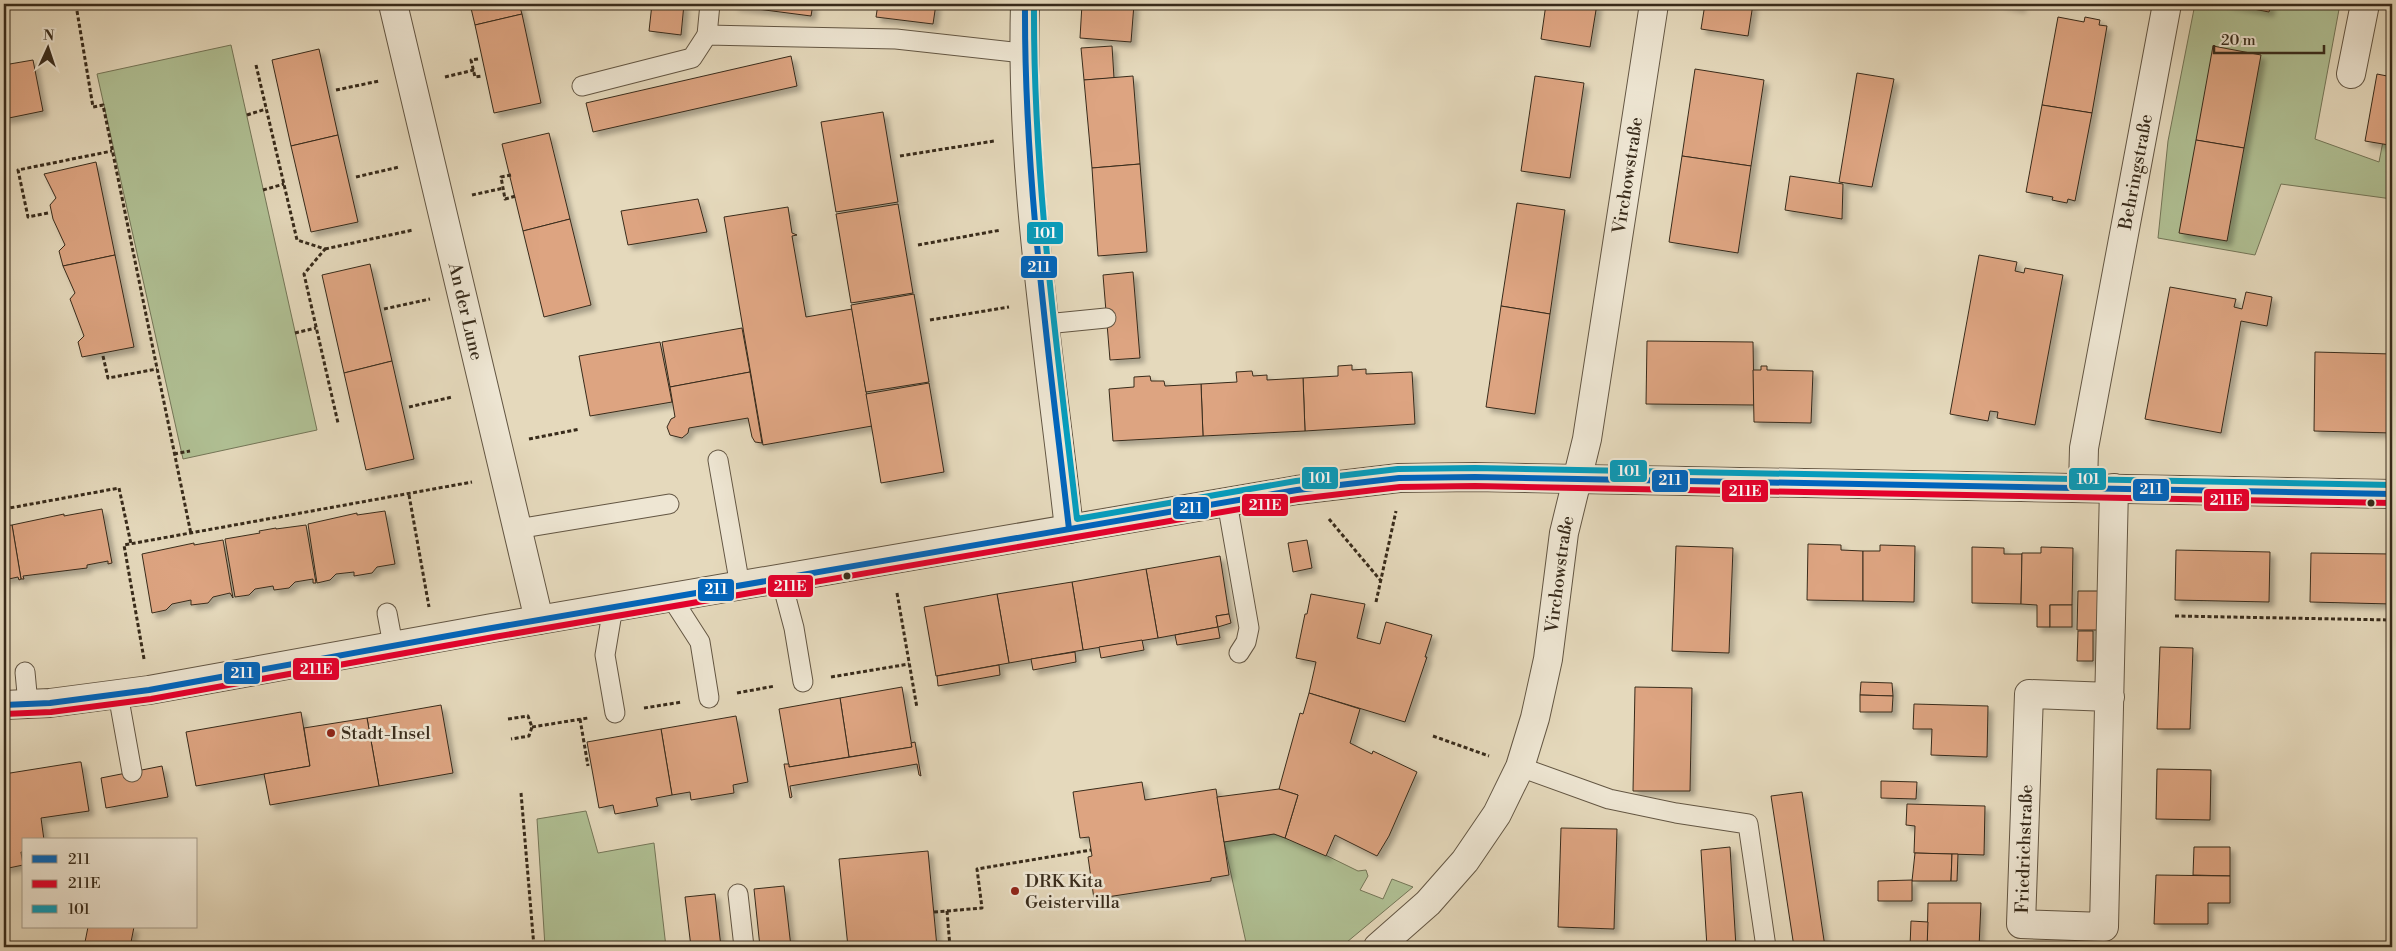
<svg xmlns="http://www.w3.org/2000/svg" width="2396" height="951" font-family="'Libre Bodoni',serif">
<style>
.green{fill:#b0c094;stroke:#747658}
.building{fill:#dda481;stroke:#382b1b;filter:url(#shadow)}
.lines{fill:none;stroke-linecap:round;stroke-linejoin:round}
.lane-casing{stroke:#635643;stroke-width:21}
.street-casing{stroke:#635643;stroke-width:30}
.path{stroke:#382b1b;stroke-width:3;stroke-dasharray:4 2.5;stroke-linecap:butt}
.lane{stroke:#eee6d3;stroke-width:19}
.street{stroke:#eee6d3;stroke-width:28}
.bus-1-casing{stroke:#eee6d3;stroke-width:10}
.bus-2-casing{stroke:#eee6d3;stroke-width:10}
.bus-3-casing{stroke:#eee6d3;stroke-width:10}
.bus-1{stroke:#0065bd;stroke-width:6}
.bus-2{stroke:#e4002b;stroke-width:6}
.bus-3{stroke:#069cbc;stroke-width:6}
.bus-dot{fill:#382b1b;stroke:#eee6d3;stroke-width:2}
.poi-dot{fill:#8f2418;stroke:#eee6d3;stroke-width:2}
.labels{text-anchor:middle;stroke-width:5;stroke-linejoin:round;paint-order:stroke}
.street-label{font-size:18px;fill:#382b1b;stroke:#eee6d3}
.poi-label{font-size:18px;fill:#382b1b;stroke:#eee6d3;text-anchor:start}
.line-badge{stroke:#eee6d3;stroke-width:2}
.badge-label{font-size:14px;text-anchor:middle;font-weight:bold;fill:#fff}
</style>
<defs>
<filter id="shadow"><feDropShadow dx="4.5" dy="4.5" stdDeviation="2.5" flood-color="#0004"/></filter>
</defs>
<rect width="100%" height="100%" fill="#e5d9bc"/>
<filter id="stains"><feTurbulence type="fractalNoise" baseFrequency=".004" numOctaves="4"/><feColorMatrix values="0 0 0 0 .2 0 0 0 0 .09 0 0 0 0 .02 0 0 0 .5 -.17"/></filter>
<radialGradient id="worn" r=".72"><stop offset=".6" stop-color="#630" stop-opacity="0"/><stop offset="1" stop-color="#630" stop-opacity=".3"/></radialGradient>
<!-- green -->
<g class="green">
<polygon points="2195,4 2340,4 2315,139 2379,162 2392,95 2392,199 2281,184 2255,255 2158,238 2168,141"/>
<polygon points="231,45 317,430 183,459 97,74"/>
<polygon points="586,811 598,853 654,843 666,947 545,947 537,819"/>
<polygon points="1274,834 1305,845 1358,871 1366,870 1368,876 1360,890 1383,899 1392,879 1413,887 1341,947 1247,947 1224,842"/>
</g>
<!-- building -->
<g class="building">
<polygon points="470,4 519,4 522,14 475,25"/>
<polygon points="652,4 684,4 681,35 649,31"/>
<polygon points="734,4 813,4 811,16 734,6"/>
<polygon points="878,4 936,4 933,24 876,17"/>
<polygon points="1082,4 1134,4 1131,42 1080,38"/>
<polygon points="1546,4 1597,4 1590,47 1541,39"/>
<polygon points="1705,4 1753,4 1748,36 1701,29"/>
<polygon points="2001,4 2021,4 2021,8"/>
<polygon points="2227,4 2271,4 2269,12"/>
<polygon points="522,14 541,103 494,113 475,25"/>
<polygon points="2058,17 2084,22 2085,17 2100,20 2099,25 2107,26 2092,113 2042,105"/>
<polygon points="1112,46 1114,78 1084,80 1081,48"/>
<polygon points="2213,46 2261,55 2244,148 2196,140"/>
<polygon points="319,49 338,135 291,146 272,60"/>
<polygon points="791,56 797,86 593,132 586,103"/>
<polygon points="33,60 43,111 4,119 4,65"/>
<polygon points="1695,69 1764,80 1751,166 1682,156"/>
<polygon points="1857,73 1894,79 1872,187 1839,182"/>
<polygon points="2377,74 2392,77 2392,151 2388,150 2389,145 2365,141"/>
<polygon points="1133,76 1140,164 1092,168 1084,80"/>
<polygon points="1535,76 1584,83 1570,178 1521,171"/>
<polygon points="2042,105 2092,113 2075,201 2068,199 2067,203 2052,200 2053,197 2026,192"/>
<polygon points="883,112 898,202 836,212 821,122"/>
<polygon points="549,133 570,219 523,231 502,144"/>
<polygon points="338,135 358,222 311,232 291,146"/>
<polygon points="2196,140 2244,148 2227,241 2179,233"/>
<polygon points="1682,156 1751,166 1738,253 1669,242"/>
<polygon points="96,162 115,255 63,266 59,251 65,245 53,219 50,205 56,198 44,174"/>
<polygon points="1140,164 1147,252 1098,256 1092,168"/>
<polygon points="1790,176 1843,184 1842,219 1785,210"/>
<polygon points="698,199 707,232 628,245 621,211"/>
<polygon points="1517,203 1565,210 1550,314 1501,306"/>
<polygon points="898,204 913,293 851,303 836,214"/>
<polygon points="788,207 792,233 797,235 792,236 806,317 852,309 872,426 763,445 724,217"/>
<polygon points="570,219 591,305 544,317 523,231"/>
<polygon points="115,255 134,347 82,357 78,342 84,336 70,299 75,293 63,266"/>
<polygon points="1979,255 2017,262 2015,271 2024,273 2025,268 2063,275 2035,425 1997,418 1998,412 1990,411 1988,421 1950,414"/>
<polygon points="370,264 392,361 344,373 322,275"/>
<polygon points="1133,272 1140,358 1110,360 1103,275"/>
<polygon points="2170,287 2236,299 2234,307 2242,309 2246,292 2272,297 2267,326 2241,321 2221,433 2145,419"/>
<polygon points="914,294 929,382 866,392 851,305"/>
<polygon points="1501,306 1550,314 1535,414 1486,407"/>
<polygon points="742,328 750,372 670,387 662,342"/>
<polygon points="1647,341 1753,342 1754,405 1646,404"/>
<polygon points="660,342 672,402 590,416 579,356"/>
<polygon points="2315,352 2392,354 2392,433 2314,431"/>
<polygon points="392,361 414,459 366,470 344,373"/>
<polygon points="1352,365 1352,370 1366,369 1366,374 1412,372 1415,424 1305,431 1303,378 1338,376 1338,366"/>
<polygon points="1761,366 1767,366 1767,370 1813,371 1811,423 1754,422 1753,370 1761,370"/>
<polygon points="1252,371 1253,376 1267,375 1267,380 1303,378 1305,431 1203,436 1201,384 1237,382 1236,372"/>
<polygon points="750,372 762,443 755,442 752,437 748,418 689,428 688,433 682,438 670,435 667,427 671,419 675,417 670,387"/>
<polygon points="1150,376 1151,381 1164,381 1165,386 1201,384 1203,436 1113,441 1109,389 1134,387 1134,377"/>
<polygon points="929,383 944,472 881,483 866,394"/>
<polygon points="102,509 112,563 108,564 108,561 87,565 87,568 23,576 24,579 21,579 12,525 64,514 64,516"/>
<polygon points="385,511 395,564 377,567 372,573 354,576 354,572 336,574 330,580 317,583 308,524 357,513 357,515"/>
<polygon points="12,525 21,579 19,580 18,577 4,580 4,526"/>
<polygon points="306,525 316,583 313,583 313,579 295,582 289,588 274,590 273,586 255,589 249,595 235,597 225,539 260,533 259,531 276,528 276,529"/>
<polygon points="223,540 233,598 230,593 213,597 208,603 191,605 191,600 172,604 166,610 152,613 142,554 194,543 194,545"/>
<polygon points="1307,540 1312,568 1293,572 1288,543"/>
<polygon points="1808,544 1841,545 1841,550 1863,551 1863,601 1807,600"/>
<polygon points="1880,545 1915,546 1914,602 1863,601 1863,551 1880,551"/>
<polygon points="1676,546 1733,548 1729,653 1672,651"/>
<polygon points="1972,547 2004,548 2004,554 2022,554 2021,604 1972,603"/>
<polygon points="2041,547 2073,548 2072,605 2050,605 2050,627 2037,627 2037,605 2021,604 2022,553 2041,553"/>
<polygon points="2176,550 2270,552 2269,602 2175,600"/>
<polygon points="2311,553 2392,554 2392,604 2310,602"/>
<polygon points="1220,556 1229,614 1216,616 1218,627 1158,638 1146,569"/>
<polygon points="1146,569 1158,638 1083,650 1072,582"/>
<polygon points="1072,582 1083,650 1009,663 997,594"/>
<polygon points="2078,591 2099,591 2098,630 2077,630"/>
<polygon points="997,594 1009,663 936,676 924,607"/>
<polygon points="1311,594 1365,604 1357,638 1380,644 1386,622 1432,635 1425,657 1427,657 1405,722 1309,693 1316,662 1296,658 1305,614 1307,614"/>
<rect x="2050" y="605" width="22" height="22"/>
<polygon points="1229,614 1231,623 1218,627 1216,616"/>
<polygon points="1218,627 1220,638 1177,645 1175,635"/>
<polygon points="2078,631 2093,631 2093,661 2077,661"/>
<polygon points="1142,640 1144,650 1101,658 1099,647"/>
<polygon points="2160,647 2193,648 2190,729 2157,729"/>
<polygon points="1075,652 1076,662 1033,670 1031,659"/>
<polygon points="999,665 1000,675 938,686 937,676"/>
<polygon points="1861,682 1892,683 1893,696 1860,695"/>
<polygon points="902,687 912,747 849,757 840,698"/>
<polygon points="1635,687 1692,688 1690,791 1633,791"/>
<polygon points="1309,693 1360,709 1350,743 1372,754 1373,751 1417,772 1389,836 1377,856 1335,835 1326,856 1285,838 1298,795 1279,789 1300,713 1303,714"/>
<polygon points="1860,695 1893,696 1892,712 1860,712"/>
<polygon points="840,698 849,757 789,767 779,709"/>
<polygon points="1914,704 1988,706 1987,757 1931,755 1932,729 1913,729"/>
<polygon points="441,705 453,773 379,786 367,718"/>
<polygon points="301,712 310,766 196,786 186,732"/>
<polygon points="736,716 748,782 733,785 734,793 691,800 690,792 672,795 661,729"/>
<polygon points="367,718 379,786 270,805 264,774 310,766 304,728"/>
<polygon points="661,729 672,795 656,798 658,806 615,814 613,805 599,808 587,742"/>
<polygon points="915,742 921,776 919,775 917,764 790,786 792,797 790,798 784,764 789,764 789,767 912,747 911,743"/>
<polygon points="79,762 81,762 89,811 41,818 44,840 24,840 24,852 21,852 23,865 4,869 4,774"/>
<polygon points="162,766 168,797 106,808 101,778"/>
<polygon points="2157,769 2211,770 2210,820 2156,819"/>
<polygon points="1881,781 1917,782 1916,799 1881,798"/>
<polygon points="1142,782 1145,800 1216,789 1229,875 1211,878 1211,881 1094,899 1088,857 1092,856 1089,837 1080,838 1073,792"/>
<polygon points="1279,789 1298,795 1285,838 1274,834 1224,842 1217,797"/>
<polygon points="1802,792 1825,947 1794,947 1771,796"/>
<polygon points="1907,804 1985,806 1984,855 1914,853 1915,826 1906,825"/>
<polygon points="1561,828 1617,829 1614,929 1558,927"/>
<polygon points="1730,847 1736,947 1707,947 1701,850"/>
<polygon points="2194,847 2230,847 2230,876 2193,875"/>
<polygon points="928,851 937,947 848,947 839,859"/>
<polygon points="1915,853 1952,854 1951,881 1912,881"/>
<polygon points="1952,854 1958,854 1957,881 1951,881"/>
<polygon points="2156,875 2230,876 2230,903 2208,903 2208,924 2154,924"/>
<polygon points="1912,880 1912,901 1878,901 1878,881"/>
<polygon points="784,886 791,947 760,947 754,889"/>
<polygon points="715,894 721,947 691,947 685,897"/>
<polygon points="1928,903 1981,903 1979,947 1927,947"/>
<polygon points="1911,921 1928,922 1927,947 1910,947"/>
<polygon points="88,927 134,927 130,947 84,947"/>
</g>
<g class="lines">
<!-- lane casing -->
<g class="lane-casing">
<g id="lane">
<polyline points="707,35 710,4"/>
<polyline points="582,86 692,58 707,35 896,39 1023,53"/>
<polyline points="1046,324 1106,318"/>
<polyline points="718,460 740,586"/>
<polyline points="1227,502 1249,628 1246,642 1239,653"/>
<polyline points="517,529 669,504"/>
<polyline points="781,579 794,628 803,682"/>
<polyline points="671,597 700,642 709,698"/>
<polyline points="613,607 605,655 615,713"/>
<polyline points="387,613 393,645"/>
<polyline points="25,672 28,704"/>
<polyline points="118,694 132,772"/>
<polyline points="1520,767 1609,799 1676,813 1748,824 1766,947"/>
<polyline points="738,894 744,947"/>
</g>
</g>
<!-- street casing -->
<g class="street-casing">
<g id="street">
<path id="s1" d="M 393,4 L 539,620"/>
<path d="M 1025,4 C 1020,179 1050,356 1069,529"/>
<polyline points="2351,74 2365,4"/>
<path id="s2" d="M 2083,487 L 2084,448 L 2167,4"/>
<polyline points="2110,697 2029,694 2021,924 2104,927 2114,488"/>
<polyline points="4,705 50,703 149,690 492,628 1203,506 1297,490 1399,478 1475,477 2392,494"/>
<path id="s3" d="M 1378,947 L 1428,903 L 1465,861 L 1497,814 L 1520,767 L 1535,718 L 1548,659 L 1564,533 L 1587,439 L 1654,4"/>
</g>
</g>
<!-- path -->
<g class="path">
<polyline points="77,11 93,107 103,105 191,534"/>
<polyline points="478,59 471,60 475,77 482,76"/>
<polyline points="256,65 297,240 325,249 304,274 338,423"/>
<polyline points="445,77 474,70"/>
<polyline points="336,90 379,81"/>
<polyline points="247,115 266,109"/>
<polyline points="900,156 994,141"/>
<polyline points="511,175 501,177 505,199 516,196"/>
<polyline points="356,177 399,167"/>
<polyline points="263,190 284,184"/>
<polyline points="472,195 504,188"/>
<polyline points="48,213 28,217 18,170 112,151"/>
<polyline points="918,245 1001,230"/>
<polyline points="325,249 413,230"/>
<polyline points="384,309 430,299"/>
<polyline points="930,320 1009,307"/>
<polyline points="295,333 316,328"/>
<polyline points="103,356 108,378 157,369"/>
<polyline points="409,407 452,397"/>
<polyline points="529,439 580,429"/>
<polyline points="174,454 190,451"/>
<polyline points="409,495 429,607"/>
<polyline points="4,509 119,488 131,544"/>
<polyline points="1329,519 1381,581"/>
<polyline points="897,593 917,708"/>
<polyline points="1376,602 1396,511"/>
<polyline points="2175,616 2392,620"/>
<polyline points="144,659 124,545 472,482"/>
<polyline points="831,677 909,664"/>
<polyline points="737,693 775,686"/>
<polyline points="644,708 682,702"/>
<polyline points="508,719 528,716 532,727 529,736 511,739"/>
<polyline points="580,719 588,766"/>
<polyline points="532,727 588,718"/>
<polyline points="1433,736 1489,756"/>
<polyline points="521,793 534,947"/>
<polyline points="947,911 982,908 977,869 1091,850"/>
<polyline points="934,912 947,911 950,947"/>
</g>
<!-- lane -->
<use href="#lane" class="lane"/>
<!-- street -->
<use href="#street" class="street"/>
<!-- bus-1 casing -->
<g class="bus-1-casing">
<g id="bus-1">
<path d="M 1025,4 C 1024,180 1049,354 1069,529"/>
<polyline points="4,705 50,703 149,690 492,628 1297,490 1399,478 1475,477 2392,494"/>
</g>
</g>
<!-- bus-2 casing -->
<g class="bus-2-casing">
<polyline id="bus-2" points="4,714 51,712 151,699 494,637 1298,499 1400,487 1475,486 2392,503"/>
</g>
<!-- bus-3 casing -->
<g class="bus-3-casing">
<path id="bus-3" d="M 1034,4 C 1033,177 1057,347 1077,519 L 1296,481 L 1398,469 L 1475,468 L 2392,485"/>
</g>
<!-- bus-1 -->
<use href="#bus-1" class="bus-1"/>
<!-- bus-2 -->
<use href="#bus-2" class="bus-2"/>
<!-- bus-3 -->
<use href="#bus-3" class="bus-3"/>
</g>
<!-- markers -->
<g class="bus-dot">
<circle cx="2371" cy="503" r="4.5"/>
<circle cx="847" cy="576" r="4.5"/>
</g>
<g class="poi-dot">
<circle cx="331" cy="733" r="5"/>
<circle cx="1015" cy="891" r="5"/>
</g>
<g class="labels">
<!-- street labels -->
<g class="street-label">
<text dy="6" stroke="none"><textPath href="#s2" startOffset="320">Behringstraße</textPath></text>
<text dy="6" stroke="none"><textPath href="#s3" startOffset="834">Virchowstraße</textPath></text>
<text dy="6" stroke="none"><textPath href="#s1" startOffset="316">An der Lune</textPath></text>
<text dy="6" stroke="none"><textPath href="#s3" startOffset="429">Virchowstraße</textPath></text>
<text transform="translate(2024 849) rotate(-88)" y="6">Friedrichstraße</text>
</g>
<!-- poi labels -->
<g class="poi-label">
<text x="341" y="739">Stadt-Insel</text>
<text x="1025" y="887">DRK Kita<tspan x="1025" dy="21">Geistervilla</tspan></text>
</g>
</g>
<g class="line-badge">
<rect x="1026" y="221" width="38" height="24" rx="5" fill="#069cbc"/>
<rect x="1020" y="255" width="38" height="24" rx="5" fill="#0065bd"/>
<rect x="1609" y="459" width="39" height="24" rx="5" fill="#069cbc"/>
<rect x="1301" y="466" width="38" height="24" rx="5" fill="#069cbc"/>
<rect x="2068" y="467" width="39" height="24" rx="5" fill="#069cbc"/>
<rect x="1651" y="469" width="38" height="24" rx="5" fill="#0065bd"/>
<rect x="2132" y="478" width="38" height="24" rx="5" fill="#0065bd"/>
<rect x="1721" y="479" width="48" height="24" rx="5" fill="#e4002b"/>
<rect x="2203" y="488" width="47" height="24" rx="5" fill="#e4002b"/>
<rect x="1241" y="493" width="48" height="24" rx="5" fill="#e4002b"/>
<rect x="1172" y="496" width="38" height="24" rx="5" fill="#0065bd"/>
<rect x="767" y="574" width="47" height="24" rx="5" fill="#e4002b"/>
<rect x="697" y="578" width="38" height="24" rx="5" fill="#0065bd"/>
<rect x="292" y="657" width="48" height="24" rx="5" fill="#e4002b"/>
<rect x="223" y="661" width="38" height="24" rx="5" fill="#0065bd"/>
</g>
<g class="badge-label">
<text x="1045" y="238">101</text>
<text x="1039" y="272">211</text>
<text x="1629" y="476">101</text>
<text x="1320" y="483">101</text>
<text x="2088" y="484">101</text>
<text x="1670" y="485">211</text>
<text x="2151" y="494">211</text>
<text x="1745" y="496">211E</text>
<text x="2226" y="505">211E</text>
<text x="1265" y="510">211E</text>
<text x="1191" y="513">211</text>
<text x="790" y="591">211E</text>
<text x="716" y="594">211</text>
<text x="316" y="674">211E</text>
<text x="242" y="678">211</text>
</g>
<!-- margin -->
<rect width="2396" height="951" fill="none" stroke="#e5d9bc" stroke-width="20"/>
<rect x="5" y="5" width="2386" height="941" fill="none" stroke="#382b1b" stroke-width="2.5"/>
<rect x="10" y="10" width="2376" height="931" fill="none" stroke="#382b1b"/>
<!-- legend -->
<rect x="22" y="838" width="175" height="90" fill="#eee6d3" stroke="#a59b89"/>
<rect x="32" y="855" width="25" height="8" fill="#0065bd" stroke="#a59b89"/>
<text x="68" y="864" font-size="15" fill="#382b1b">211</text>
<rect x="32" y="880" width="25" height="8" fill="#e4002b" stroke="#a59b89"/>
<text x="68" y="888" font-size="15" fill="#382b1b">211E</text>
<rect x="32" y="905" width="25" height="8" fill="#069cbc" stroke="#a59b89"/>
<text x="68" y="914" font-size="15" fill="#382b1b">101</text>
<!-- north arrow -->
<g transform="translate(48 48) rotate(3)" stroke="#eee6d3" stroke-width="4" paint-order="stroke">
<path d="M0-4L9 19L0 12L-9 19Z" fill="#382b1b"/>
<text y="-8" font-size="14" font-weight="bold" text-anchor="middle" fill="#382b1b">N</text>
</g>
<!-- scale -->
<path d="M2214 45v8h110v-8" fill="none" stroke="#382b1b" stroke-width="2.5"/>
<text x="2221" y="45" font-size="15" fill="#382b1b" stroke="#eee6d3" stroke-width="4" paint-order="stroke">20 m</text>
<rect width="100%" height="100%" filter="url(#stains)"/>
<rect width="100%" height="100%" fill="url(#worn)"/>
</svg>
